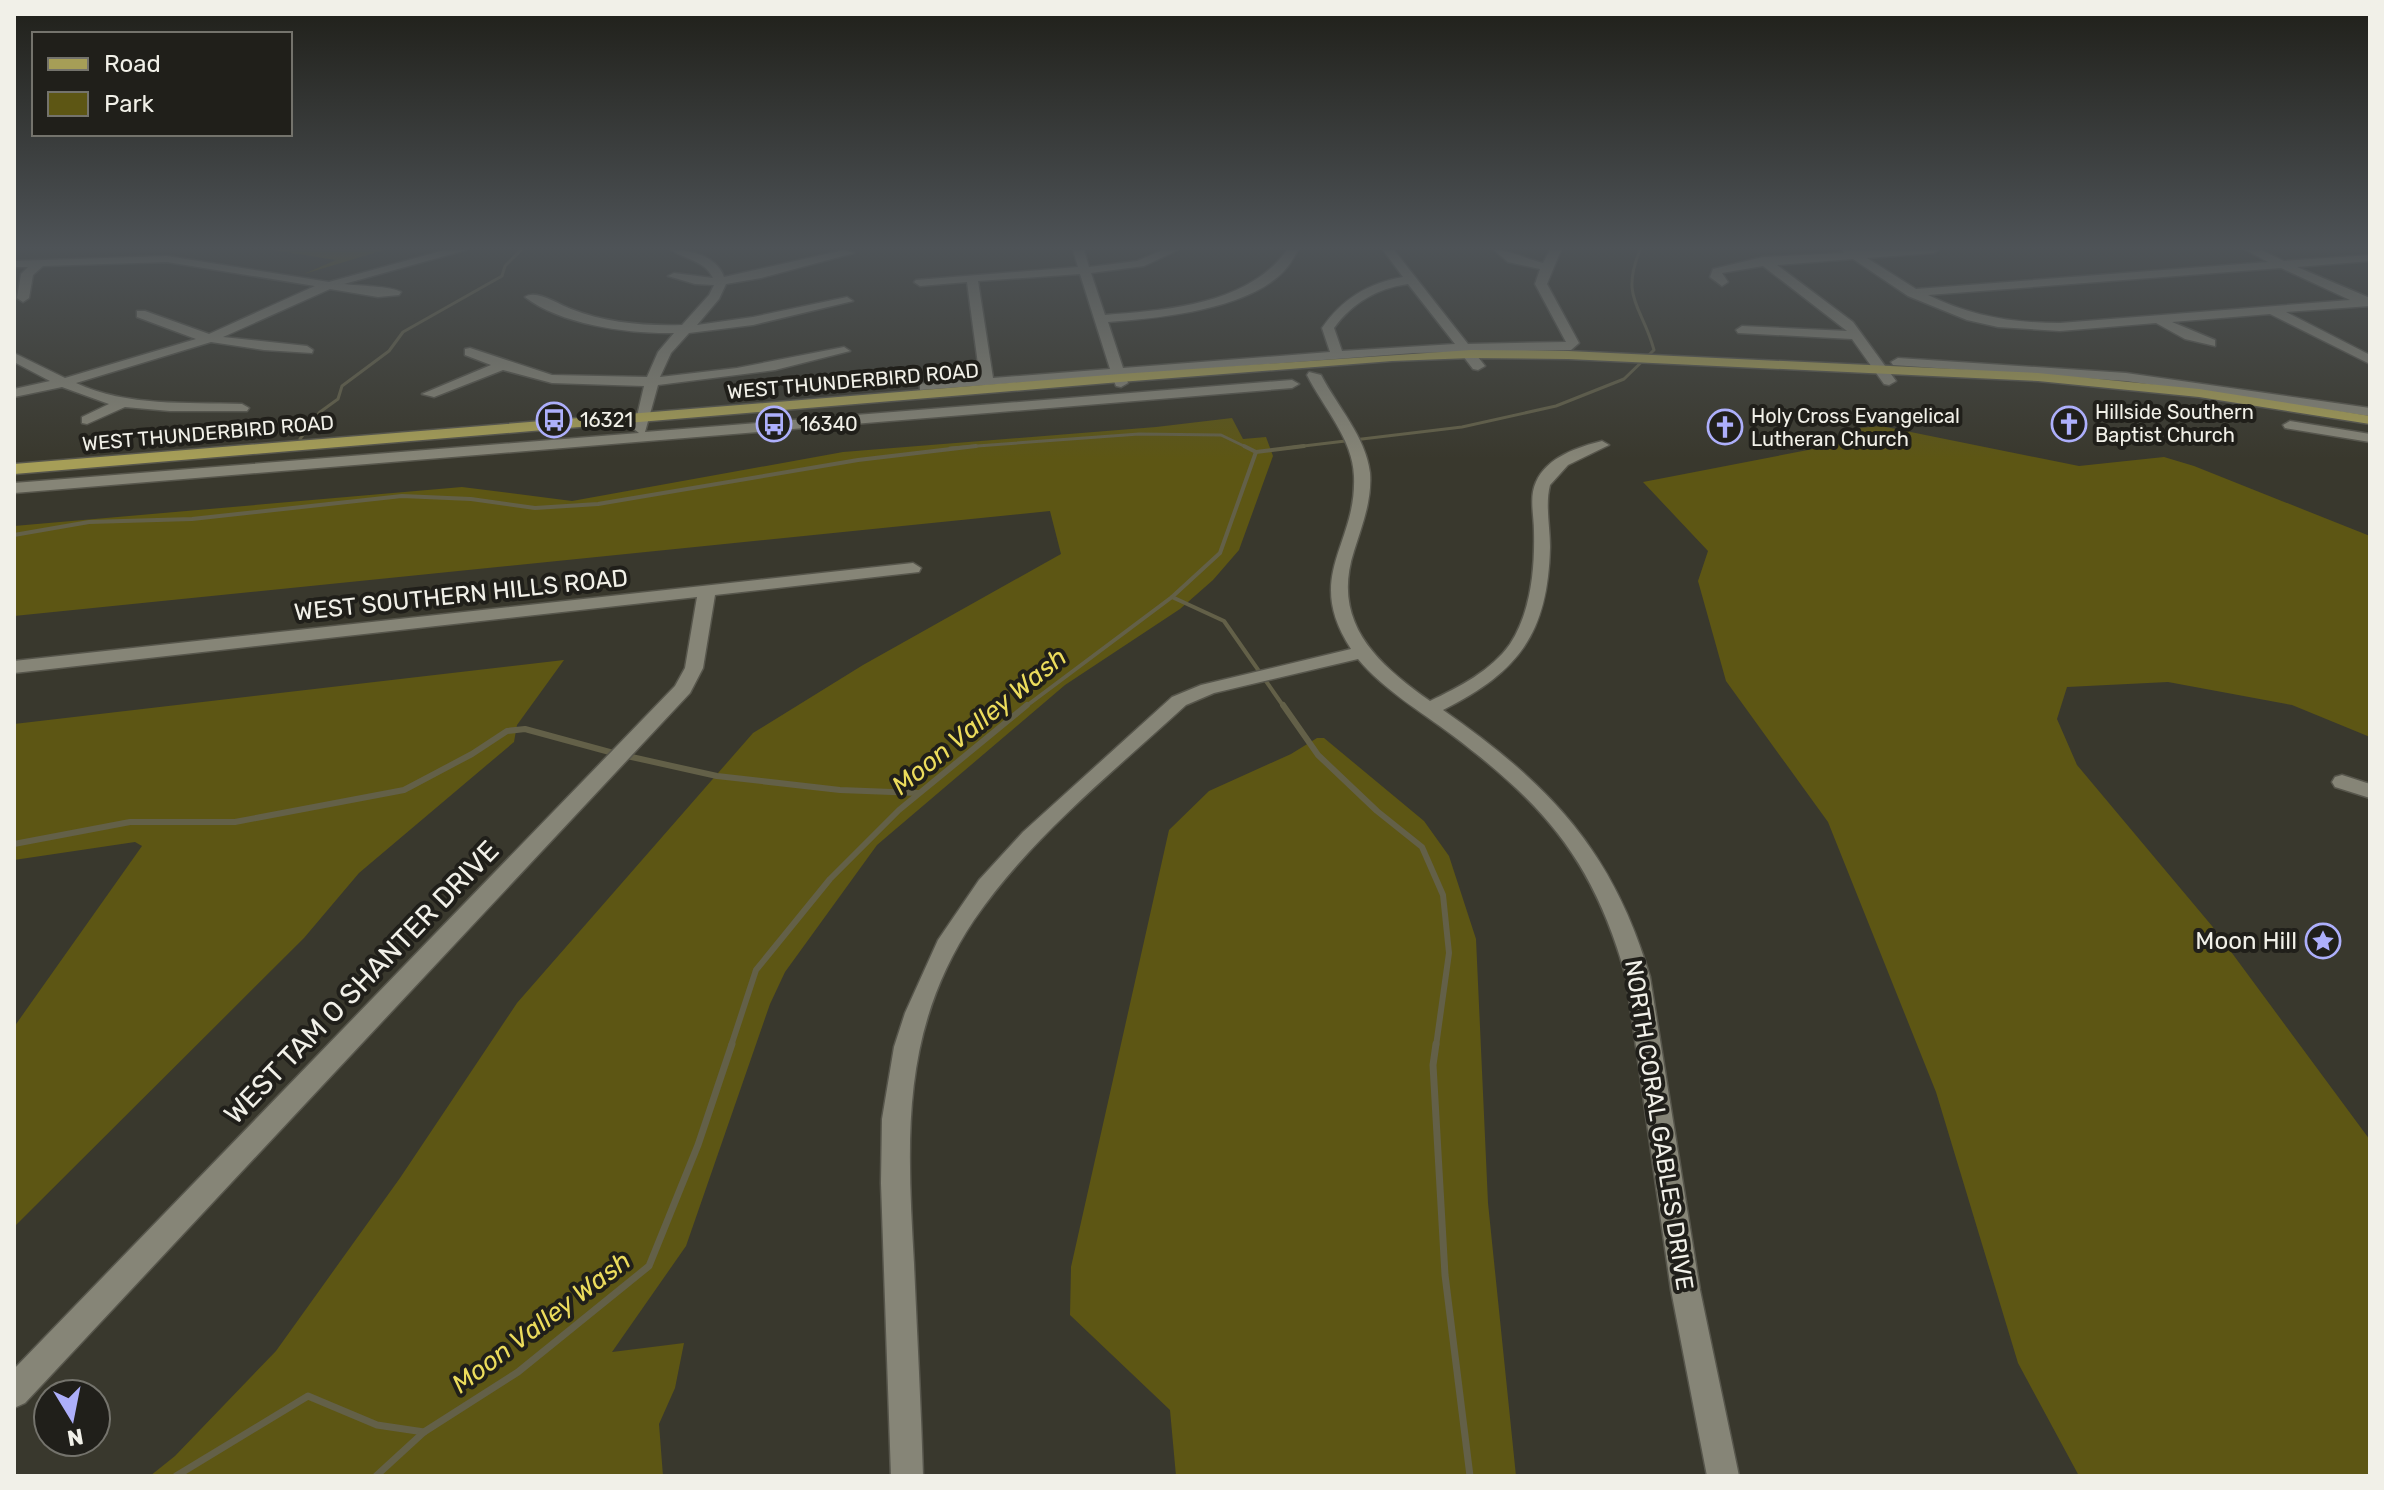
<svg xmlns="http://www.w3.org/2000/svg" width="2384" height="1490" font-family="Rubik,sans-serif">
<style>
.green{fill:#5d5614}
.lines{fill:none;stroke-linecap:round;stroke-linejoin:round}
.stream-far3{stroke:#636048;stroke-width:3}
.stream-far2{stroke:#636048;stroke-width:4}
.stream-far1{stroke:#636048;stroke-width:6}
.stream{stroke:#636048;stroke-width:7}
.minor-casing{stroke:#57564c;stroke-width:3}
.major-casing{stroke:#57564c;stroke-width:3}
.minor{fill:#868577;fill-rule:evenodd}
.major{fill:#a69e57;fill-rule:evenodd}
.labels{text-anchor:middle;stroke-width:8;stroke-linejoin:round;paint-order:stroke}
.far-street-label{font-size:20px;fill:#f1f0e8;stroke:#201f1a}
.far-poi-label{font-size:20px;fill:#f1f0e8;stroke:#201f1a;text-anchor:start}
.street-label{font-size:24px;fill:#f1f0e8;stroke:#201f1a}
.poi-label{font-size:24px;fill:#f1f0e8;stroke:#201f1a;text-anchor:end}
.water-label{font-size:26px;font-style:italic;fill:#ecdc5c;stroke:#201f1a}
.near-street-label{font-size:28px;fill:#f1f0e8;stroke:#201f1a}
</style>
<rect width="100%" height="100%" fill="#39382d"/>
<!-- green -->
<g class="green">
<polygon points="273,250 384,250 304,274 336,260"/>
<polygon points="1232,418 1243,439 1266,437 1273,456 1239,550 1213,580 1180,609 1065,685 877,845 785,972 770,1004 686,1246 612,1352 684,1343 675,1388 659,1424 663,1476 150,1476 175,1456 276,1351 400,1178 517,1003 753,733 863,665 1061,554 1050,511 14,616 14,526 462,487 572,501 843,452 1156,427"/>
<polygon points="1881,426 2079,466 2164,457 2194,466 2370,536 2370,737 2292,705 2168,682 2067,687 2057,719 2077,765 2212,926 2370,1140 2370,1476 2079,1476 2018,1363 1936,1092 1828,822 1726,681 1698,581 1708,551 1643,482 1844,443 1859,428"/>
<polygon points="564,660 517,725 514,742 359,873 304,938 14,1227 14,1027 142,846 135,842 14,860 14,724"/>
<polygon points="1317,738 1324,738 1424,821 1449,856 1476,939 1488,1203 1516,1476 1176,1476 1170,1410 1070,1315 1071,1267 1169,830 1209,791 1291,754"/>
</g>
<g class="lines">
<!-- stream-far3 -->
<g class="stream-far3">
<polyline points="300,439 320,412 338,399 342,386 389,351 403,332 502,276 505,266 521,250"/>
<polyline points="950,448 1139,434 1221,435 1248,448"/>
<path d="M 1287,448 L 1462,427 L 1556,406 L 1624,379 L 1654,350 C 1642,306 1620,298 1640,250"/>
</g>
<!-- stream-far2 -->
<g class="stream-far2">
<polyline points="1244,446 1256,452"/>
<polyline points="14,535 89,522 192,519 402,496 471,499 535,508 598,504 858,460 976,446"/>
<polyline points="1172,597 1224,621 1284,707"/>
<polyline points="1025,707 1172,597 1220,553 1256,452 1304,446"/>
</g>
<!-- stream-far1 -->
<g class="stream-far1">
<polyline points="1283,705 1318,755 1377,811 1422,847 1443,895 1449,953 1436,1046"/>
<polyline points="627,756 717,776 840,790 918,793"/>
<polyline points="14,844 130,822 235,822 404,790 472,754 507,731 525,729 617,754"/>
<polyline points="731,1046 756,970 830,879 899,810 1027,705"/>
</g>
<!-- stream -->
<g class="stream">
<polyline points="1436,1044 1433,1065 1445,1275 1470,1476"/>
<polyline points="176,1476 308,1396 377,1425 424,1432"/>
<polyline points="376,1476 424,1432 518,1372 649,1266 698,1145 732,1044"/>
</g>
<!-- minor casing -->
<g class="minor-casing">
<g id="minor">
<path d="M 466,250 L 344,284 C 359,286 391,286 401,292 L 399,295 L 378,297 L 330,289 L 223,337 L 307,346 L 313,350 L 312,353 L 264,350 L 211,342 L 76,383 C 128,407 186,402 242,404 L 249,408 L 247,411 L 170,411 L 125,407 L 87,424 L 82,423 L 82,417 L 109,404 L 62,387 L 14,397 L 14,389 L 50,381 L 14,362 L 14,353 L 65,378 L 196,339 L 137,317 L 137,311 L 145,311 L 209,334 L 315,286 L 167,262 L 43,266 L 33,275 L 29,298 L 23,302 L 17,298 L 21,274 L 28,267 L 14,267 L 14,261 L 167,256 L 329,282 L 441,251 Z"/>
<path d="M 671,250 C 691,250 717,256 724,277 L 844,250 L 854,253 L 761,278 L 726,284 L 719,299 L 697,325 L 753,317 L 847,297 L 853,301 L 753,325 L 689,333 L 671,353 L 660,377 L 737,368 L 844,347 L 850,351 L 775,370 L 658,385 L 645,432 L 1292,380 L 1299,384 L 1292,388 L 14,493 L 14,483 L 639,433 L 634,429 L 644,386 L 552,383 L 503,370 L 434,397 L 422,394 L 491,365 L 465,355 L 465,349 L 470,348 L 552,375 L 647,377 L 658,352 L 674,333 C 630,334 561,325 525,297 C 536,289 558,304 571,309 C 606,323 644,326 682,325 L 709,295 L 714,285 L 695,284 L 668,276 L 674,273 L 713,278 C 705,261 685,259 671,250 Z"/>
<path d="M 1073,250 L 1084,250 L 1089,267 L 1137,261 L 1163,250 L 1178,250 L 1144,266 L 1091,273 L 1105,315 C 1167,310 1248,305 1287,250 L 1298,250 C 1294,257 1290,265 1284,271 C 1247,310 1159,318 1108,322 L 1123,368 L 1330,352 L 1322,328 C 1342,299 1368,283 1403,277 L 1383,250 L 1394,250 L 1468,344 L 1566,342 L 1535,284 L 1540,269 L 1508,262 L 1494,250 C 1510,250 1526,259 1543,263 L 1550,250 L 1561,250 L 1547,284 L 1579,343 L 1571,350 L 1474,352 L 1485,366 L 1478,370 L 1473,369 L 1460,352 L 1414,353 L 1125,375 L 1128,383 L 1121,387 L 1116,386 L 1112,376 L 920,390 L 920,384 L 925,383 L 980,379 L 967,282 L 920,286 L 914,282 L 916,280 L 1078,267 ZM 1080,274 L 1110,369 L 993,378 L 978,281 ZM 1408,284 L 1455,344 L 1342,351 L 1334,328 C 1352,303 1378,288 1408,284 Z"/>
<path d="M 1842,250 L 1939,250 L 1934,253 L 1867,258 L 1916,289 L 2268,262 L 2246,250 L 2261,250 L 2284,261 L 2370,255 L 2370,261 L 2297,267 L 2370,298 L 2370,306 L 2286,312 L 2370,355 L 2370,364 L 2270,314 L 2172,322 L 2215,340 L 2215,346 L 2185,339 L 2156,323 L 2060,331 L 1998,327 L 1967,320 L 1908,296 L 1853,259 L 1777,265 L 1853,322 L 1896,381 L 1889,385 L 1884,384 L 1852,339 L 1738,333 L 1736,330 L 1742,326 L 1847,331 L 1763,266 L 1722,273 L 1728,282 L 1722,286 L 1710,277 L 1713,269 L 1763,257 L 1844,253 ZM 2281,268 L 2350,300 L 2060,323 C 2012,323 1971,316 1928,295 Z"/>
<polygon points="1898,358 2126,373 2370,408 2370,416 2126,381 1893,365 1891,362"/>
<path d="M 1309,372 L 1321,375 C 1337,406 1366,437 1370,473 C 1372,501 1362,525 1354,551 C 1331,622 1376,663 1430,701 C 1459,687 1491,671 1510,644 C 1531,612 1535,568 1534,531 C 1534,515 1529,497 1536,482 C 1547,457 1578,447 1602,441 L 1609,445 L 1568,465 L 1550,485 C 1545,505 1550,526 1550,547 C 1548,633 1519,672 1443,710 C 1549,784 1613,850 1650,977 L 1700,1290 L 1739,1476 L 1707,1476 L 1671,1290 L 1626,977 C 1594,862 1546,806 1452,735 C 1420,711 1384,690 1358,659 L 1214,693 L 1186,705 C 1112,773 1031,837 974,920 C 900,1030 907,1139 914,1264 C 917,1335 921,1405 923,1476 L 891,1476 L 881,1183 L 882,1119 L 894,1047 L 905,1013 L 938,940 L 979,880 L 1023,832 L 1172,697 L 1201,685 L 1351,649 C 1303,575 1357,546 1354,476 C 1353,439 1323,407 1307,375 Z"/>
<polygon points="2290,421 2370,434 2370,442 2285,428 2283,425"/>
<polygon points="913,563 921,568 919,572 715,595 703,668 690,693 25,1403 14,1408 14,1369 675,686 685,668 697,597 14,673 14,661"/>
<polygon points="2342,775 2370,784 2370,798 2335,787 2332,782 2335,777"/>
</g>
</g>
<!-- major casing -->
<g class="major-casing">
<polygon id="major" points="1471,350 1568,351 2038,373 2199,389 2370,416 2370,424 2199,397 2038,381 1568,359 1471,358 1392,361 1120,382 14,474 14,464 1120,374"/>
</g>
<!-- minor -->
<use href="#minor" class="minor"/>
<!-- major -->
<use href="#major" class="major"/>
</g>
<!-- sky -->
<linearGradient id="sky" x2="0" y2="1"><stop stop-color="#1f1f19"/><stop offset="0.54" stop-color="#4e5357"/><stop offset="1" stop-color="#4e5357" stop-opacity="0"/></linearGradient>
<rect width="2384" height="459" fill="url(#sky)"/>
<!-- icons -->
<defs>
<g id="bus-ring" transform="scale(1.8)"><circle r="9.5" fill="#201f1a" stroke="#adaffb" stroke-width="1.5"/><path d="M-5-6H5V4H4V6H2V4H-2V6H-4V4H-5ZM-3.5-4V0h7V-4ZM-3.5 1.2v1.5H-2V1.2ZM2 1.2v1.5H3.5V1.2Z" fill="#adaffb"/></g>
<g id="church-ring" transform="scale(1.8)"><circle r="9.5" fill="#201f1a" stroke="#adaffb" stroke-width="1.5"/><path d="M-1.2-6h2.4v3.5h3.3v2.4h-3.3V6h-2.4V-.1h-3.3v-2.4h3.3Z" fill="#adaffb"/></g>
<g id="sight-ring" transform="scale(1.8)"><circle r="9.5" fill="#201f1a" stroke="#adaffb" stroke-width="1.5"/><path d="M0-6L1.8-2.2L6-1.7L2.9 1.2L3.7 5.4L0 3.3L-3.7 5.4L-2.9 1.2L-6-1.7L-1.8-2.2Z" fill="#adaffb"/></g>
</defs>
<g fill-rule="evenodd">
<use href="#bus-ring" x="554" y="420"/>
<use href="#bus-ring" x="774" y="424"/>
<use href="#church-ring" x="2069" y="424"/>
<use href="#church-ring" x="1725" y="427"/>
<use href="#sight-ring" x="2323" y="941"/>
</g>
<g class="labels">
<!-- far-street labels -->
<g class="far-street-label">
<text transform="translate(853 381) rotate(-5)" y="7">WEST THUNDERBIRD ROAD</text>
<text transform="translate(208 433) rotate(-5)" y="7">WEST THUNDERBIRD ROAD</text>
</g>
<!-- far-poi labels -->
<g class="far-poi-label">
<text x="2095" y="419">Hillside Southern<tspan x="2095" dy="23">Baptist Church</tspan></text>
<text x="1751" y="423">Holy Cross Evangelical<tspan x="1751" dy="23">Lutheran Church</tspan></text>
<text x="580" y="427">16321</text>
<text x="800" y="431">16340</text>
</g>
<!-- street labels -->
<g class="street-label">
<text transform="translate(461 595) rotate(-6)" y="8">WEST SOUTHERN HILLS ROAD</text>
<text transform="translate(1659 1125) rotate(81)" y="8">NORTH CORAL GABLES DRIVE</text>
</g>
<!-- poi labels -->
<g class="poi-label">
<text x="2297" y="949">Moon Hill</text>
</g>
<!-- water labels -->
<g class="water-label">
<text transform="translate(979 721) rotate(-39)" y="9">Moon Valley Wash</text>
<text transform="translate(541 1322) rotate(-37)" y="9">Moon Valley Wash</text>
</g>
<!-- near-street labels -->
<g class="near-street-label">
<text transform="translate(361 982) rotate(-46)" y="10">WEST TAM O SHANTER DRIVE</text>
</g>
</g>
<!-- border -->
<rect width="2384" height="1490" fill="none" stroke="#f1f0e8" stroke-width="32"/>
<!-- legend -->
<rect x="32" y="32" width="260" height="104" fill="#201f1a" stroke="#74736c" stroke-width="2"/>
<rect x="48" y="58" width="40" height="12" fill="#a69e57" stroke="#74736c" stroke-width="2"/>
<text x="104" y="72" font-size="24" fill="#f1f0e8">Road</text>
<rect x="48" y="92" width="40" height="24" fill="#5d5614" stroke="#74736c" stroke-width="2"/>
<text x="104" y="112" font-size="24" fill="#f1f0e8">Park</text>
<!-- north arrow -->
<g transform="translate(72 1418) rotate(170)"><circle r="38" fill="#201f1a" stroke="#74736c" stroke-width="2"/>
<path d="M0-6L14 30L0 20L-14 30Z" fill="#adaffb"/>
<text y="-12" font-size="22" font-weight="bold" text-anchor="middle" fill="#f1f0e8">N</text>
</g>
</svg>
